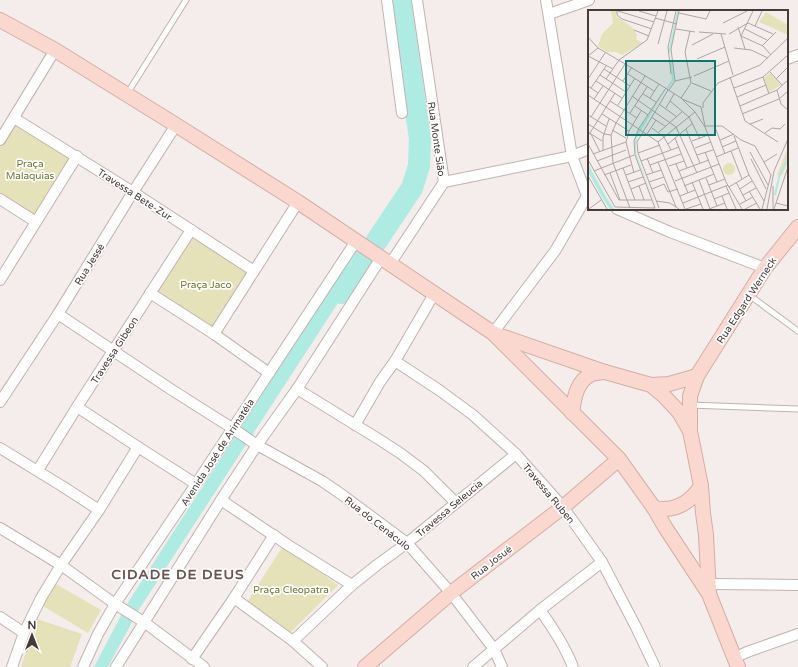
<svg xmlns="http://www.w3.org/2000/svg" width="798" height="667" font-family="'Varela Round',sans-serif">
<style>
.green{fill:#e5e1b8}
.water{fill:#adebe3}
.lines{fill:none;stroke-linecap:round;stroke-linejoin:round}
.river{stroke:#adebe3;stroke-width:22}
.lane-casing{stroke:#c2b3b1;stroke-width:7}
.street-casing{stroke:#c2b3b1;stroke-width:12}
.secondary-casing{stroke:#d6ada3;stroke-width:16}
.lane{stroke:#fff;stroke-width:5}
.street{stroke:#fff;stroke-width:10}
.secondary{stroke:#fbd8cf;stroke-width:14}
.labels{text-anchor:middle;stroke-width:3.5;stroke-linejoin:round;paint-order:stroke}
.street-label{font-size:10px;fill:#483a39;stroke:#fff}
.park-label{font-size:10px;fill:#717630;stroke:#fff}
.district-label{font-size:14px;font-weight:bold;letter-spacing:1px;fill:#6a5351;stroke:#fff}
.inset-river{fill:none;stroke:#adebe3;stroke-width:2}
.inset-road{fill:none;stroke:#afa5a4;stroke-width:1}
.view{fill:#0f766e;fill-opacity:0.15;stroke:#0f766e;stroke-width:2}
.inset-edge{fill:none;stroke:#483a39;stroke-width:2}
</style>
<rect width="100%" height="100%" fill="#f4edeb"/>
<!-- green -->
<g class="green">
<polygon points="15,124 72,160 35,217 0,194 0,147"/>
<polygon points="193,235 255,275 218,332 156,292"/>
<polygon points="283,546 338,585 290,633 247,602"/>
<polygon points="56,584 101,610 88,633 43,606"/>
<polygon points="37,619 82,634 70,667 21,667"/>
</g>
<!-- water -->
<polygon class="water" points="348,261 360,269 138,611 108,667 94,667 127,604"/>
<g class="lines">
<!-- river -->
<polyline class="river" points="342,293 412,188 419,166 420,139 400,0"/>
<!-- lane casing -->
<g class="lane-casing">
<g id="lane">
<polyline points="127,94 186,0"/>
<polyline points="749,295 798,331"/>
<polyline points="690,405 798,409"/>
</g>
</g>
<!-- street casing -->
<g class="street-casing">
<g id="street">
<polyline points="387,0 402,113"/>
<polyline points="546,0 572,156 587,196"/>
<polyline points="549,14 589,0"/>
<polyline points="787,59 798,55"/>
<polyline points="14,118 133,192 254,271"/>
<polyline points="0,140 55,50"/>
<polyline points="444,182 572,156 589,149"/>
<polyline points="0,199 36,222"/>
<polyline points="617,209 670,232 765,268"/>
<polyline points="390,264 444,182 417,0"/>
<polyline points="0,280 77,156"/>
<polyline points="150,293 214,334 269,373"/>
<polyline points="58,314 172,390 232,428 257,445 322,481 341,494 407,543 451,593 494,649 502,667"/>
<polyline points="493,333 555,251 587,196"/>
<polyline points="214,334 298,202"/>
<polyline points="395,361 439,390 473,415 516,454 563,507 602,562 636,627 655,667"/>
<polyline points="297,389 380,440 400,453 424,471 456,503"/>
<polyline points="0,402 58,314 133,192 176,125"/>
<polyline points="77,407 138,447 196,484"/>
<polyline points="355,425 380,382 395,361 434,294"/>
<polyline points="0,448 62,486 99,510"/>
<polyline points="38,470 77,407 191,230"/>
<polyline points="221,500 288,545 352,585"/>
<polyline points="0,528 61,565 115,604 144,622 204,667"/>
<polyline points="708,584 798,585"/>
<polyline points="234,598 293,641 322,667"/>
<path d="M 540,610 C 553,628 565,646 573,667"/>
<polyline points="0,617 24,633"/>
<polyline points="293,641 352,585 377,565 407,543 516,454"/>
<polyline points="734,658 747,652 798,634"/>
<polyline points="192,659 234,598 274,535"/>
<polyline points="12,667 24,633 41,598 61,565 99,510 138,447"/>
<polyline points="83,667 98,634 115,604 196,484 356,241"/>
<polyline points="116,667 221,500 257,445 297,389 381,258"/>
<polyline points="473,667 540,610 602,562"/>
</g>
</g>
<!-- secondary casing -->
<g class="secondary-casing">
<g id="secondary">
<polyline points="0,20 55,50 176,125 298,202 493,333 619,459 654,508 665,527 709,594 738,667"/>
<polyline points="495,334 605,372 651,385 663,395 679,412 690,431 701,486 703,513 706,535 709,593"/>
<polyline points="651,385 669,384 697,376"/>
<path d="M 572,413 C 574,398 577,380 592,374 C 596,373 601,372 605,372"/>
<polyline points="690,430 690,396 697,376 765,268 798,227"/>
<path d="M 654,508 C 675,512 690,503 701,486"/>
<polyline points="365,667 451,593 563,507 619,459"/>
</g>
</g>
<!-- lane -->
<use href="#lane" class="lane"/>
<!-- street -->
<use href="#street" class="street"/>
<!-- secondary -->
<use href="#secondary" class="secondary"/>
</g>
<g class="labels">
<!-- street labels -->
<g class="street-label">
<text transform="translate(437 139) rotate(82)" y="4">Rua Monte Sião</text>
<text transform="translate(135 194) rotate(33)" y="4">Travessa Bete-Zur</text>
<text transform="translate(89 264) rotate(-58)" y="4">Rua Jessé</text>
<text transform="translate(746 300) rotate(-57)" y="4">Rua Edgard Werneck</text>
<text transform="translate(114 350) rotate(-57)" y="4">Travessa Gibeon</text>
<text transform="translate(217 452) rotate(-57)" y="4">Avenida José de Arimatéia</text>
<text transform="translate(549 493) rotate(50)" y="4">Travessa Ruben</text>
<text transform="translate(449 508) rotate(-40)" y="4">Travessa Seleucia</text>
<text transform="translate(378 523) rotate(38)" y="4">Rua do Cenáculo</text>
<text transform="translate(491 562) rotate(-38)" y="4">Rua Josué</text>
</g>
<!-- park labels -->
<g class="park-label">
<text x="30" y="167">Praça<tspan x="30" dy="12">Malaquias</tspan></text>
<text x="206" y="288">Praça Jaco</text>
<text x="291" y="593">Praça Cleopatra</text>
</g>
<!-- district labels -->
<g class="district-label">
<text x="178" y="579">CIDADE DE DEUS</text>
</g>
</g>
<!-- overview -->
<g transform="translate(588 10)">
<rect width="200" height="200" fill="#f4edeb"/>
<path d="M 23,1 L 29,1 L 28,6 L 45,18 L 49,25 L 48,29 L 55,33 L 34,45 L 28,42 L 19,42 L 10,36 L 14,24 L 25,13 ZM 178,2 L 200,15 L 200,25 L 171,12 ZM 182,63 L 193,75 L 181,82 L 176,68 ZM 200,137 L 200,152 L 194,165 L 189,165 ZM135 159a6 6 0 1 1 12 0a6 6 0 1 1-12 0Z" fill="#e5e1b8"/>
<path d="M 77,80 L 49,128 L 48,134 L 48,143 L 69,199 L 47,143 L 46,134 L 47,127 L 52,118 ZM 0,154 L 18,187 L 26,199 L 22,199 L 15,189 L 0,162 Z" fill="#adebe3"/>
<path class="inset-river" d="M 81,43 L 90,1M 79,79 L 85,70 L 83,52M 187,185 L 191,167 L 200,148"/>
<path class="inset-road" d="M 29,1 L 29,5 L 34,9 L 64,19M 30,1 L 66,12M 51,1 L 68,6M 165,1 L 153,26 L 175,36 L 183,45M 91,3 L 118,9 L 122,1M 67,8 L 89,14M 135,13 L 159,1M 160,13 L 185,24M 167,16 L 174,1M 150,17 L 157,39M 88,19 L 107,22M 157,19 L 179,30M 46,20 L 61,26M 102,21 L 97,42 L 103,73M 111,22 L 138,24M 133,24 L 145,65M 141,24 L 160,13M 0,27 L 10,38 L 71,74 L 93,88 L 107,102 L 117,117 L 138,172 L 154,199M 70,34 L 79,1M 104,35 L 125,24M 174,36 L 188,22M 146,38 L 163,40 L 180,48M 0,46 L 25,59M 0,46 L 10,38M 109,49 L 137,37M 16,59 L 42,76M 182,62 L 194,75M 40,64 L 66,81M 83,64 L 80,37 L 88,1M 12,65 L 38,82M 106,66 L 141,51M 142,67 L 157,111 L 190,132M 175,67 L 181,84M 0,69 L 17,43M 18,69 L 31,50 L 59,30 L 70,1M 188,69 L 200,57M 8,71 L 34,88M 35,71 L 44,57M 87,71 L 104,67M 104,73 L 123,81M 0,76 L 10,83M 3,78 L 18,56M 146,78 L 175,67 L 200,45M 81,80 L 87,71 L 83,39 L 91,1M 189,80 L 193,94 L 200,100M 55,84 L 68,92M 0,85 L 70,132 L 97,199M 44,86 L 88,117 L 109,163M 149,87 L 178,75M 62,88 L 71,74M 93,88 L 103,73M 6,89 L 15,76M 94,89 L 113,97 L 117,116M 22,91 L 49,108M 82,91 L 101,107 L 112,129M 71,94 L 89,107M 30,95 L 47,68M 47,96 L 60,105M 152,96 L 189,80 L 200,70M 78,98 L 86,84M 115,98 L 115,93 L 130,73 L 172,55 L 200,28M 42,103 L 59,77M 14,104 L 41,121M 154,104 L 191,89 L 200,81M 0,105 L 18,116M 3,107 L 37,54M 63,107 L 77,116M 0,114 L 16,124 L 23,125M 162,114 L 175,109M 117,116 L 134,116 L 153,130 L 167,136 L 183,165 L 174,199M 127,117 L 137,144M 64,118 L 76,127 L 83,140M 98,119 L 112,153M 24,120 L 38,128M 0,122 L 14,131M 71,122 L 95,101M 177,123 L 184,118 L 192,119 L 197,114M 3,124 L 12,142M 59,124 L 68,110M 0,126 L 27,83M 146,126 L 161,165 L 176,191M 87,128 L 99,158M 132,130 L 146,124M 104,131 L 120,125M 70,132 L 107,102M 0,134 L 31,190 L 64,190M 80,134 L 105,113M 134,137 L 148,131M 107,138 L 123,132M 15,141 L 15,127 L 21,109M 143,141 L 154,169M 117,142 L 129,172M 162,142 L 180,175M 50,143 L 72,135M 5,144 L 38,132M 109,145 L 125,140M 128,147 L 150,138M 59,148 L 65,163M 163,149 L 178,179M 0,150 L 27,197 L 67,198M 9,151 L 38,140M 53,151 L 91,137M 70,152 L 88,197M 176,152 L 189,144M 88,154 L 100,183M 62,155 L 93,144M 81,156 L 96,151M 35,158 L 47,190M 6,161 L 46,145M 91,161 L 121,150M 22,163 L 32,190M 46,163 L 38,132 L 41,121 L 53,101M 16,165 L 43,155M 38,165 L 52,160M 58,165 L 73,160M 0,166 L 19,199M 118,168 L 129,196M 111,170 L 122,199M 87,171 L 131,154M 40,172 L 55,167M 61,172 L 76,167M 104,172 L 115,199M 148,172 L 158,191M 76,174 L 80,182 L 90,179M 121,175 L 137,169M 51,176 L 56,190M 96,176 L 126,164M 138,176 L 148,199M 185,176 L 185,199M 141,177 L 161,165M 43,179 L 58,173M 64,179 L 76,174M 152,179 L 164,171M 161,181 L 172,199M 155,185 L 168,178M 92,186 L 107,180M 134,186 L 139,199M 126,189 L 141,183M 68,191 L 82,193 L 91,199M 95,193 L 140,175M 188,193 L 200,196M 152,194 L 165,187M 42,198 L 25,153 L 23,125 L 28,113 L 57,66M 67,198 L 47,145 L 46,131 L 51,118 L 78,78M 71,198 L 50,143 L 49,132 L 80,80M 1,199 L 13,190M 98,199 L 113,194M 121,199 L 137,193M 157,199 L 169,193M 179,199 L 186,161 L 200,129M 186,199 L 200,157"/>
<path class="view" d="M 38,51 L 127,51 L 127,125 L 38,125 Z"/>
<rect width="200" height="200" class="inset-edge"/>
</g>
<!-- north arrow -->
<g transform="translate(32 635)" stroke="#ffffff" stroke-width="3" paint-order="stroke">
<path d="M0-3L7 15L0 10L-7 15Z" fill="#483a39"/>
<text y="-6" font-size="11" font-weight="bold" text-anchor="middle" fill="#483a39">N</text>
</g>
</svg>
